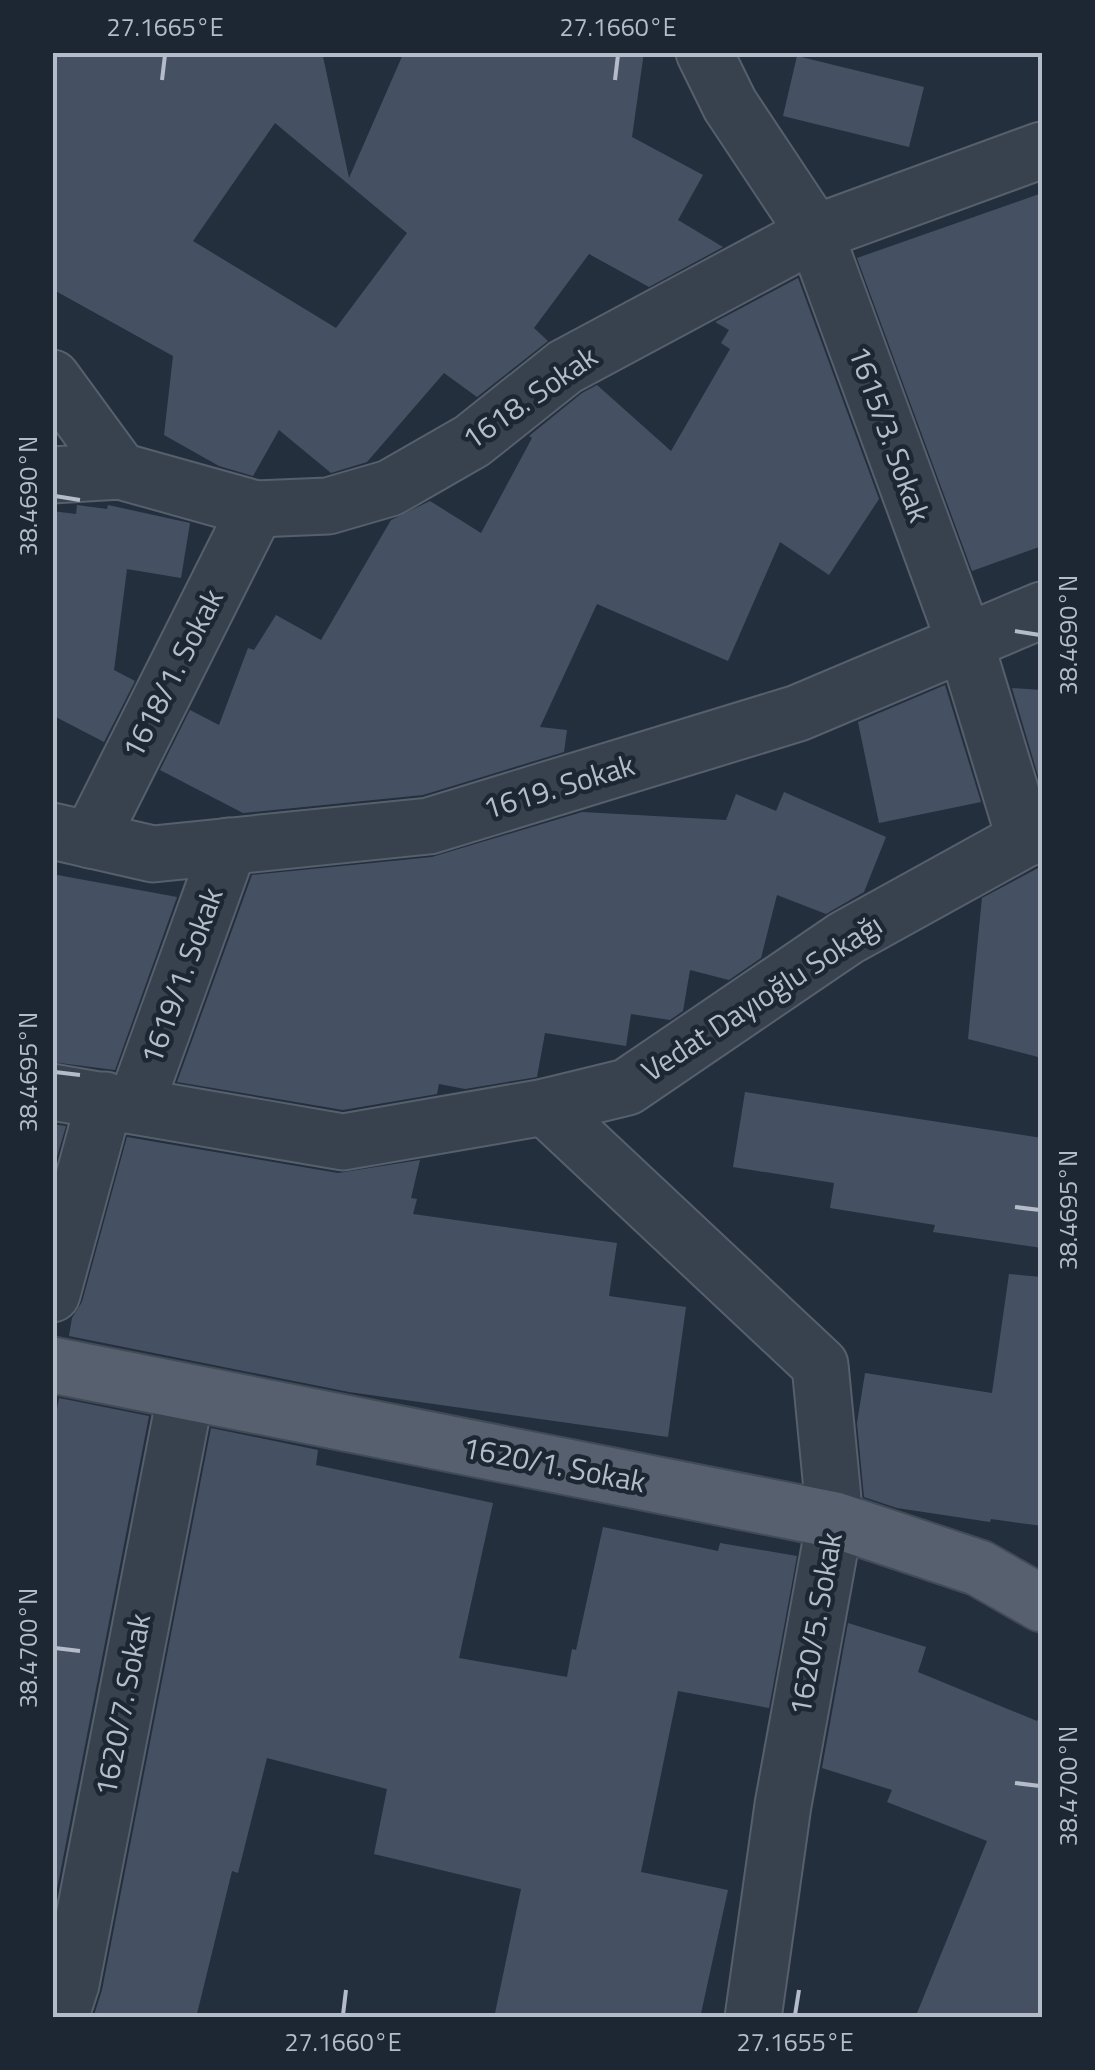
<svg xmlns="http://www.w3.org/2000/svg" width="1095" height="2070" font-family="'Titillium Web',sans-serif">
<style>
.building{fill:#455162;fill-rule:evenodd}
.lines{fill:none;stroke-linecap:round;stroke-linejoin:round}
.minor-casing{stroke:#565f6c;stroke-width:59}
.major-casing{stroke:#414a57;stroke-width:59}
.minor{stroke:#38414e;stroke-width:55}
.major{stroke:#56606e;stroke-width:55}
.ticks{fill:none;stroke:#b4bcc9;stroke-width:4}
.labels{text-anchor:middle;stroke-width:9;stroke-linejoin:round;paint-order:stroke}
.street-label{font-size:30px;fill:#b4bcc9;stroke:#1d2633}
.neatline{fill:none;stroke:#b4bcc9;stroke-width:4}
.ticks-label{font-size:25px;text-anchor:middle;fill:#b4bcc9}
</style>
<rect width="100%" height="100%" fill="#242f3e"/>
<!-- building -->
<g class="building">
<path d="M 52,52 L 322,52 L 349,178 L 404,52 L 644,52 L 632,137 L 703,175 L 678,220 L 723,247 L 649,287 L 589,254 L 534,328 L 548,341 L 477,397 L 444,373 L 367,462 L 331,473 L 279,430 L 253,476 L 219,466 L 164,435 L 173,356 L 52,289 ZM 275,123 L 407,233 L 336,328 L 193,241 Z"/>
<polygon points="797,56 924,87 909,147 783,116"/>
<polygon points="1042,193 1042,546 972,571 857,258"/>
<polygon points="798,278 879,499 829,575 780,542 728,661 597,604 540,727 567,730 564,752 423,795 243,813 160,770 190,710 219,725 248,648 254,650 276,615 321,640 391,520 430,501 481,533 532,438 529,436 582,393 597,385 671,451 730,349 721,343 729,330 715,322"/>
<polygon points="77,505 107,509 108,505 190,523 181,578 127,569 114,670 135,681 104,742 52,715 52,511 76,514"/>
<polygon points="945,685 981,802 879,823 858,722"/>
<polygon points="1012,688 1042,690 1042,789"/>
<polygon points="784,792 886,837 864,892 826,914 777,895 761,958 729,980 690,970 683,1011 670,1020 631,1014 626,1046 545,1033 537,1077 465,1089 439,1084 437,1094 343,1110 177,1082 252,875 432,857 582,812 726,820 736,794 776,811"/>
<polygon points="1042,866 1042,1058 968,1039 982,898"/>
<polygon points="52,874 177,897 115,1070 52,1062"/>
<polygon points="745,1092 1042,1138 1042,1248 933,1232 935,1225 830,1208 834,1183 733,1167"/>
<polygon points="52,1124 66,1126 52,1174"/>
<polygon points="127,1137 338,1173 420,1160 411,1198 417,1199 413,1214 617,1243 609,1296 686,1307 668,1437 349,1392 69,1336 72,1318 82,1302"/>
<polygon points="1009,1274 1042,1277 1042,1526 991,1519 990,1522 897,1508 864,1497 857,1423 865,1373 992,1393"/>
<polygon points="59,1398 149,1416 52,1915 52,1436"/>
<polygon points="211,1428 318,1450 316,1465 493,1503 459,1658 567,1677 572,1649 576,1650 603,1527 718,1551 720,1543 797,1556 769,1708 678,1691 641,1872 728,1890 700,2018 494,2018 521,1889 374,1854 387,1789 267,1758 238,1873 232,1871 196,2018 93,2018 102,1990"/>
<polygon points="848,1623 926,1647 918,1672 1037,1721 1042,1711 1042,2018 915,2018 987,1841 887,1802 892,1790 822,1768"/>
</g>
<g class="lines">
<!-- minor casing -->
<g class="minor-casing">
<g id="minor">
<polyline points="704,52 730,105 815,233 965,642 1025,839"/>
<polyline points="52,378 120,471"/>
<polyline points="52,475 120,471 256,509 328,506 390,488 472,441 565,367 815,233 1042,150"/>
<polyline points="52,831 153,854 429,826 798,713 1042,610"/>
<polyline points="90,840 256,509"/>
<polyline points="52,1092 343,1142 545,1107 627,1087 846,938 1025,839 1042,834"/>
<polyline points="135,1106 229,846"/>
<polyline points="545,1107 820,1365 835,1520 783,1805 753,2018"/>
<polyline points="52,1294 105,1100"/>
<polyline points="60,2018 71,1984 186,1392"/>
</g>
</g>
<!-- major casing -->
<g class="major-casing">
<polyline id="major" points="52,1365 835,1520 979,1568 1042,1604"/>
</g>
<!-- minor -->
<use href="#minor" class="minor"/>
<!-- major -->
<use href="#major" class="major"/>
</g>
<!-- ticks -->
<path class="ticks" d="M 162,80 L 165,55M 615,80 L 618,55M 55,496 L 80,500M 1015,631 L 1040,635M 55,1072 L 80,1075M 1015,1207 L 1040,1210M 55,1648 L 80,1651M 1015,1783 L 1040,1786M 343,2015 L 346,1990M 795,2015 L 799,1990"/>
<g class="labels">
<!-- street labels -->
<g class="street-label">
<text transform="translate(530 398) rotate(-35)" y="10">1618. Sokak</text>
<text transform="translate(889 434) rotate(70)" y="10">1615/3. Sokak</text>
<text transform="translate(173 674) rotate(-63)" y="10">1618/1. Sokak</text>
<text transform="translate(559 787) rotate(-17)" y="10">1619. Sokak</text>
<text transform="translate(182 976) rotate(-70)" y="10">1619/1. Sokak</text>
<text transform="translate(762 998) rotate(-33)" y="10">Vedat Dayıoğlu Sokağı</text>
<text transform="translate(554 1465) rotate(11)" y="10">1620/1. Sokak</text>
<text transform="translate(816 1624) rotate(-80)" y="10">1620/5. Sokak</text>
<text transform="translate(123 1705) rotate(-79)" y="10">1620/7. Sokak</text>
</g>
</g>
<!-- border -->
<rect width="1095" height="2070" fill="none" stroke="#1d2633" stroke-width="110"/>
<rect x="55" y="55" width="985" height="1960" class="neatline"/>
<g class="ticks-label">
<text x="165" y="36">27.1665°E</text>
<text x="618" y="36">27.1660°E</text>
<text transform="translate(28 496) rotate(-90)" y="9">38.4690°N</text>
<text transform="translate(1068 635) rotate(-90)" y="9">38.4690°N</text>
<text transform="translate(28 1072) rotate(-90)" y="9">38.4695°N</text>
<text transform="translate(1068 1210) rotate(-90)" y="9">38.4695°N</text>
<text transform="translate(28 1648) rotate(-90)" y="9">38.4700°N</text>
<text transform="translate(1068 1786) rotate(-90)" y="9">38.4700°N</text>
<text x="343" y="2051">27.1660°E</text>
<text x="795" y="2051">27.1655°E</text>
</g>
</svg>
